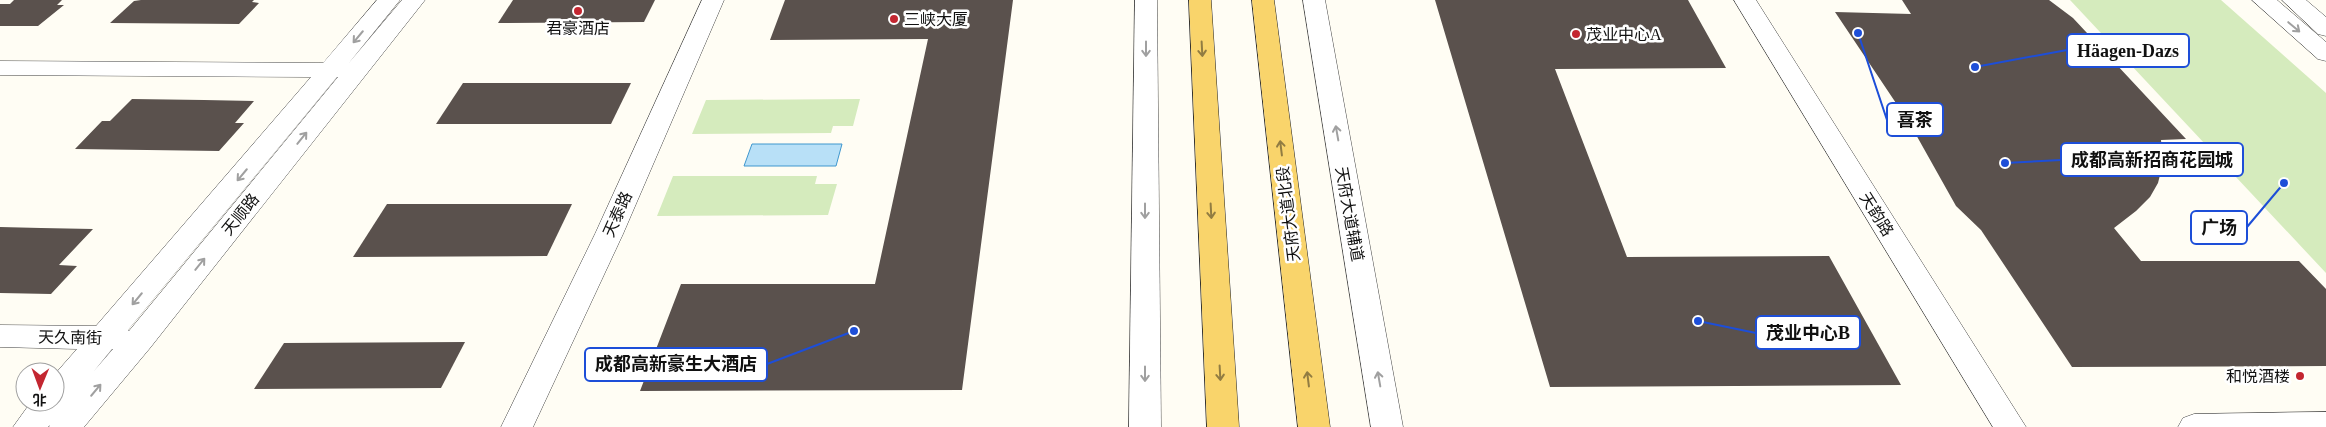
<svg xmlns="http://www.w3.org/2000/svg" width="2326" height="427" font-family="'Times New Roman','Noto Sans SC',serif">
<style>
.green{fill:#d5ebbd}
.water{fill:#b8e0f7;stroke:#3f97ce}
.building{fill:#5a514d}
.lines{fill:none;stroke-linecap:round;stroke-linejoin:round}
.minor-casing{stroke:#444;stroke-width:1}
.major-casing{stroke:#222;stroke-width:1}
.minor{fill:#fff;fill-rule:evenodd}
.major{fill:#f9d46b;fill-rule:evenodd}
.oneway{stroke:#a0a0a0}
.oneway2{stroke:#917c42}
.poi-dot{fill:#c32630;stroke:#fff;stroke-width:2}
.labels{text-anchor:middle;stroke-width:5;stroke-linejoin:round;paint-order:stroke}
.poi-label{font-size:16px;fill:#111;stroke:#fff;text-anchor:start}
.street-label{font-size:16px;fill:#111;stroke:#fff}
.leader{fill:none;stroke:#1d4ed8;stroke-width:2}
.callout-dot{fill:#1d4ed8;stroke:#fff;stroke-width:2}
.callout{fill:#fff;stroke:#1d4ed8;stroke-width:2}
.callout-label{font-size:18px;text-anchor:middle;font-weight:bold;fill:#111}
</style>
<rect width="100%" height="100%" fill="#fffdf4"/>
<!-- green -->
<g class="green">
<polygon points="2070,0 2221,0 2326,93 2326,273"/>
<polygon points="860,99 853,126 833,126 831,133 692,134 706,100"/>
<polygon points="673,176 817,176 815,184 837,184 828,215 657,216"/>
</g>
<!-- water -->
<polygon class="water" points="752,144 842,144 836,166 744,166"/>
<!-- building -->
<g class="building">
<polygon points="14,0 62,0 57,5 64,5 38,26 0,26 0,4 10,4"/>
<polygon points="141,0 254,0 252,2 259,3 239,24 110,23 134,1"/>
<polygon points="513,0 655,0 644,22 498,23"/>
<polygon points="785,0 1013,0 962,390 640,391 681,284 875,284 928,39 770,40"/>
<polygon points="1435,0 1688,0 1726,68 1555,69 1627,257 1829,256 1901,385 1550,387"/>
<polygon points="1902,0 2049,0 2073,18 2186,139 2161,140 2163,163 2158,183 2150,197 2136,211 2114,228 2141,261 2299,261 2326,289 2326,366 2072,367 1981,230 1956,206 1910,124 1835,12 1911,14"/>
<polygon points="463,83 631,83 611,124 436,124"/>
<polygon points="132,99 204,100 254,101 235,123 244,123 219,151 75,149 102,121 110,121"/>
<polygon points="387,204 572,204 547,256 353,257"/>
<polygon points="0,227 41,228 93,229 59,265 77,266 51,294 0,293"/>
<polygon points="465,342 441,388 254,389 284,343"/>
</g>
<g class="lines">
<!-- minor casing -->
<g class="minor-casing">
<g id="minor">
<path d="M 377,0 L 400,0 L 348,64 L 402,0 L 425,0 L 150,348 L 84,427 L 49,427 L 50,425 L 48,427 L 13,427 L 31,402 L 55,402 L 55,374 L 77,349 L 0,347 L 0,325 L 96,326 L 311,77 L 0,75 L 0,61 L 323,63 ZM 337,77 L 338,77 L 129,331 L 128,330 ZM 112,349 L 113,349 L 94,371 Z"/>
<polygon points="702,0 724,0 623,234 533,427 501,427 595,234"/>
<polygon points="1135,0 1157,0 1161,427 1129,427"/>
<polygon points="1303,0 1325,0 1403,427 1371,427"/>
<polygon points="1734,0 1756,0 2026,427 1993,427"/>
<polygon points="2252,0 2277,0 2326,42 2326,61 2318,59"/>
<polygon points="2282,0 2306,0 2326,17 2326,36 2318,34"/>
<polygon points="2326,412 2326,427 2178,427 2183,418 2194,414"/>
</g>
</g>
<!-- major casing -->
<g class="major-casing">
<g id="major">
<polygon points="1189,0 1211,0 1239,427 1207,427"/>
<polygon points="1252,0 1274,0 1330,427 1298,427"/>
</g>
</g>
<!-- minor -->
<use href="#minor" class="minor"/>
<!-- major -->
<use href="#major" class="major"/>
</g>
<!-- one-way arrows -->
<defs><path id="oneway-shaft" d="M-6 0H5M1.5-3L5.5 0L1.5 3" fill="none" stroke-width="1.6" stroke-linecap="round" stroke-linejoin="round" transform="scale(1.25)"/></defs>
<g class="oneway">
<use href="#oneway-shaft" transform="translate(2294 27) rotate(40)"/>
<use href="#oneway-shaft" transform="translate(358 37) rotate(130)"/>
<use href="#oneway-shaft" transform="translate(1146 49) rotate(90)"/>
<use href="#oneway-shaft" transform="translate(1337 133) rotate(-100)"/>
<use href="#oneway-shaft" transform="translate(302 138) rotate(-51)"/>
<use href="#oneway-shaft" transform="translate(242 175) rotate(130)"/>
<use href="#oneway-shaft" transform="translate(1145 211) rotate(90)"/>
<use href="#oneway-shaft" transform="translate(200 264) rotate(-51)"/>
<use href="#oneway-shaft" transform="translate(137 299) rotate(130)"/>
<use href="#oneway-shaft" transform="translate(1145 374) rotate(90)"/>
<use href="#oneway-shaft" transform="translate(1379 379) rotate(-100)"/>
<use href="#oneway-shaft" transform="translate(96 390) rotate(-50)"/>
</g>
<g class="oneway2">
<use href="#oneway-shaft" transform="translate(1202 49) rotate(87)"/>
<use href="#oneway-shaft" transform="translate(1281 148) rotate(-97)"/>
<use href="#oneway-shaft" transform="translate(1211 211) rotate(87)"/>
<use href="#oneway-shaft" transform="translate(1220 373) rotate(87)"/>
<use href="#oneway-shaft" transform="translate(1308 379) rotate(-97)"/>
</g>
<!-- markers -->
<g class="poi-dot">
<circle cx="578" cy="11" r="5"/>
<circle cx="894" cy="19" r="5"/>
<circle cx="1576" cy="34" r="5"/>
<circle cx="2300" cy="376" r="5"/>
</g>
<g class="labels">
<!-- poi labels -->
<g class="poi-label">
<text x="904" y="25">三峡大厦</text>
<text x="578" y="34" text-anchor="middle">君豪酒店</text>
<text x="1586" y="40">茂业中心A</text>
<text x="2290" y="382" text-anchor="end">和悦酒楼</text>
</g>
<!-- street labels -->
<g class="street-label">
<text transform="translate(240 214) rotate(-51)" y="6">天顺路</text>
<text transform="translate(617 214) rotate(-66)" y="6">天泰路</text>
<text transform="translate(1288 214) rotate(-97)" y="6">天府大道北段</text>
<text transform="translate(1350 214) rotate(80)" y="6">天府大道辅道</text>
<text transform="translate(1877 214) rotate(58)" y="6">天韵路</text>
<text transform="translate(70 337) rotate(1)" y="6">天久南街</text>
</g>
</g>
<!-- callouts -->
<path class="leader" d="M1975 67L2067 50M1858 33L1887 120M2005 163L2061 160M2284 183L2247 227M1698 321L1756 333M854 331L767 364"/>
<g class="callout-dot">
<circle cx="1975" cy="67" r="5"/>
<circle cx="1858" cy="33" r="5"/>
<circle cx="2005" cy="163" r="5"/>
<circle cx="2284" cy="183" r="5"/>
<circle cx="1698" cy="321" r="5"/>
<circle cx="854" cy="331" r="5"/>
</g>
<g class="callout">
<rect x="2067" y="34" width="122" height="33" rx="5"/>
<rect x="1887" y="103" width="56" height="33" rx="5"/>
<rect x="2061" y="143" width="182" height="33" rx="5"/>
<rect x="2191" y="211" width="56" height="33" rx="5"/>
<rect x="1756" y="316" width="104" height="33" rx="5"/>
<rect x="585" y="348" width="182" height="33" rx="5"/>
</g>
<g class="callout-label">
<text x="2128" y="57">Häagen-Dazs</text>
<text x="1915" y="126">喜茶</text>
<text x="2152" y="166">成都高新招商花园城</text>
<text x="2219" y="234">广场</text>
<text x="1808" y="339">茂业中心B</text>
<text x="676" y="370">成都高新豪生大酒店</text>
</g>
<!-- north arrow -->
<g transform="translate(40 387) rotate(181)"><circle r="24" fill="#ffffff" stroke="#a0a0a0"/>
<path d="M0-4L9 19L0 12L-9 19Z" fill="#c32630"/>
<text y="-8" font-size="14" font-weight="bold" text-anchor="middle" fill="#111111">北</text>
</g>
</svg>
